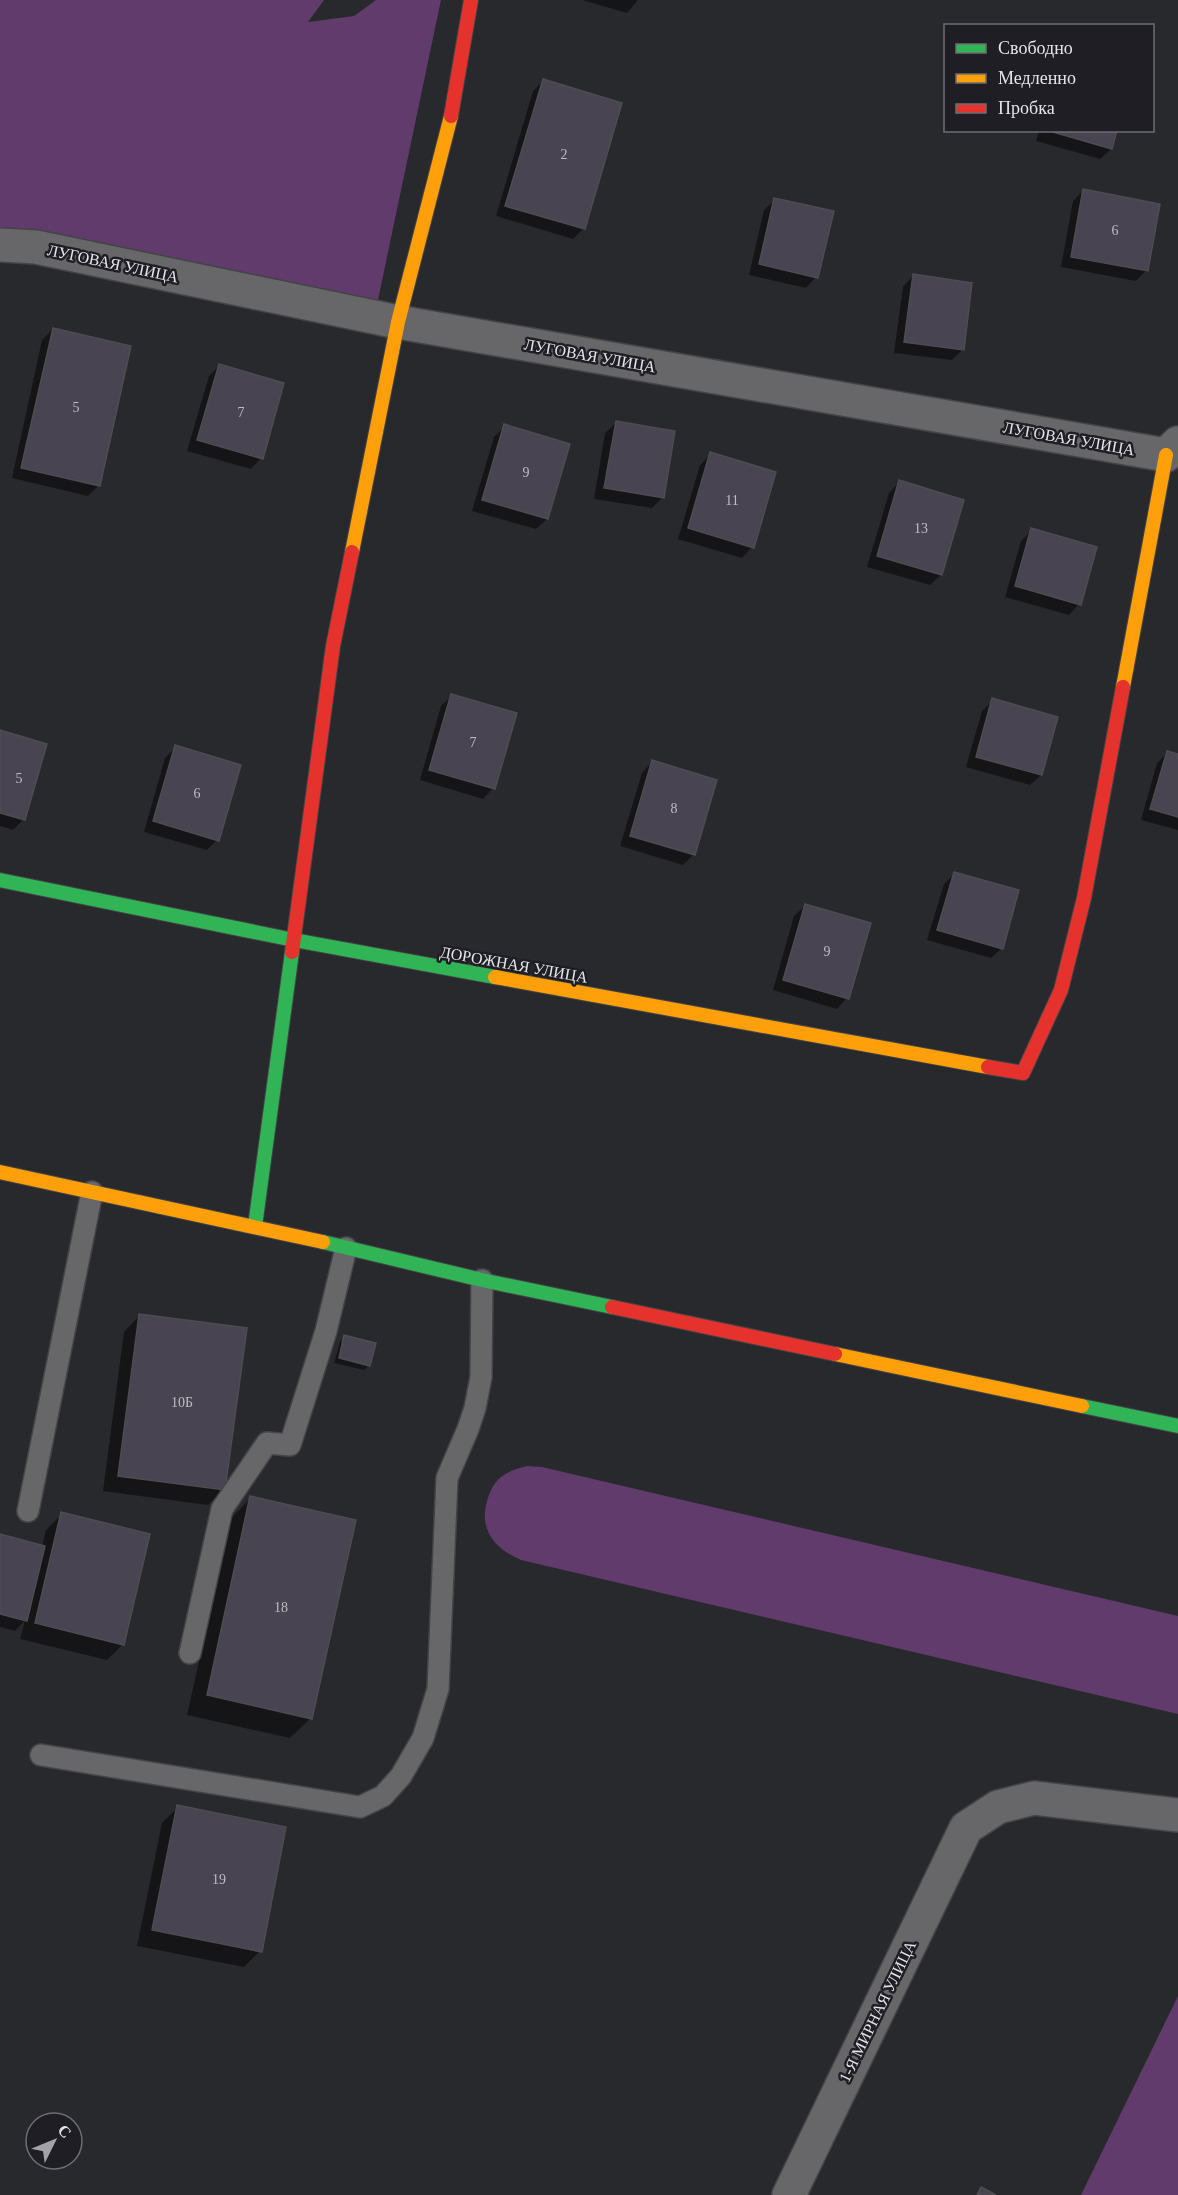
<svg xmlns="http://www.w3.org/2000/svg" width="1178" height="2195" font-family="'Times New Roman',serif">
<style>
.green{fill:#603b6b}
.shadow{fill:#0007}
.building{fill:#484451;stroke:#4d4c50;stroke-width:1.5}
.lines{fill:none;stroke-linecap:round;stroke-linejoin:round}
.lane-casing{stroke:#444447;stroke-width:24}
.street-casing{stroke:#444447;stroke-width:36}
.fast-casing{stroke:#444447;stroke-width:16}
.slow-casing{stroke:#444447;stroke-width:16}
.jam-casing{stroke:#444447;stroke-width:16}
.lane{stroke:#676769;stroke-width:21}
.street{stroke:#676769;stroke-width:33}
.fast{stroke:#30b455;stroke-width:14}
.slow{stroke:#ff9f0a;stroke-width:14}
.jam{stroke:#e5322d;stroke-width:14}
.labels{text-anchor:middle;stroke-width:5;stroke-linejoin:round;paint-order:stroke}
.number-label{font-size:14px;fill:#bdbdc2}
.street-label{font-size:16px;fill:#e4e5e8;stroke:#1e1e24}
</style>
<rect width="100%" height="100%" fill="#28292c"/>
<!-- green -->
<g class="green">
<polygon points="0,0 324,0 308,22 354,16 376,0 441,0 374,319 0,243"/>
<path d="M 527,1466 L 542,1467 L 1178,1616 L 1178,1714 L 521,1560 C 497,1550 480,1532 486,1505 C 492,1480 502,1472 527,1466 Z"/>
<polygon points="1178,1996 1178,2195 1081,2195"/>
</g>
<!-- shadow -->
<g class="shadow">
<polygon points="582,0 638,0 627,13"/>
<polygon points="543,81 584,228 573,239 496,216 533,91"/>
<polygon points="1039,130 1116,130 1111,149 1100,159 1036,141"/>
<polygon points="1083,191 1147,270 1136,281 1061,267 1073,201"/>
<polygon points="775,200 816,277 806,288 749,275 764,210"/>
<polygon points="913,276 962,350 952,360 894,353 903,287"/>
<polygon points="53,329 99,485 88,496 12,478 42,340"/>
<polygon points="219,366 261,458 251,469 187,451 209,376"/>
<polygon points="616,423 662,498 652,508 594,499 605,433"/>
<polygon points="505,426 547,519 536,529 472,511 494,437"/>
<polygon points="711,454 752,547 742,558 678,539 700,465"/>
<polygon points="899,482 941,575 930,585 867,567 889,493"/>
<polygon points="1032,530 1079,604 1069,615 1005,597 1021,541"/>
<polygon points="452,696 493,788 483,799 420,780 441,706"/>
<polygon points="993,700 1057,718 1041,775 1030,785 966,767 982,711"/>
<polygon points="0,732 24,819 13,830 0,826"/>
<polygon points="176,747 217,840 207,850 144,832 165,758"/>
<polygon points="1167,753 1178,756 1178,830 1141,820 1157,763"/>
<polygon points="652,762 694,854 683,865 620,846 642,773"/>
<polygon points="954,874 1002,948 991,958 927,940 944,884"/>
<polygon points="805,906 847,998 837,1009 773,990 794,916"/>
<polygon points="139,1316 224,1489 208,1505 103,1491 124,1332"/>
<polygon points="345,1337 369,1365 364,1370 334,1363 340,1342"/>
<polygon points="251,1498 311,1718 290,1738 187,1715 231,1518"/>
<polygon points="62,1514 123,1644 107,1660 20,1639 25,1620 15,1631 0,1627 0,1536 42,1546 46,1530"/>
<polygon points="178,1807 260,1951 244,1967 137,1946 162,1823"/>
</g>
<!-- building -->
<g class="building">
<polygon points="543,79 622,103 585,229 505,206"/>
<polygon points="1046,130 1117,130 1112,149"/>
<polygon points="1083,189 1160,204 1148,271 1071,257"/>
<polygon points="774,198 834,211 818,278 759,264"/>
<polygon points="913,274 972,283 964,350 904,342"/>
<polygon points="53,328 131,346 100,486 21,468"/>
<polygon points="219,364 284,383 263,459 197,440"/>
<polygon points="616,421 675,431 664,498 604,488"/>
<polygon points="504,424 570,444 548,519 482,500"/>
<polygon points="710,452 776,472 754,548 688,528"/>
<polygon points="899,480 964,500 942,575 877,556"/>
<polygon points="1031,528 1097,547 1081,605 1015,586"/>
<polygon points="451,694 517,713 495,789 429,770"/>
<polygon points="992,698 1058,717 1042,775 976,757"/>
<polygon points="0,730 47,744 25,820 0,813"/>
<polygon points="175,745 241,765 219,841 153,821"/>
<polygon points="1167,751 1178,754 1178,817 1150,809"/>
<polygon points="652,760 717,780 695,855 630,836"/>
<polygon points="954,872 1019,890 1003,949 937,930"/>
<polygon points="805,904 871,923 849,999 783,980"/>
<polygon points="139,1314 247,1328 225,1490 118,1476"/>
<polygon points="344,1335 376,1343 370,1366 339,1358"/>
<polygon points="250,1496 356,1520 312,1719 207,1695"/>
<polygon points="61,1512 150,1534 124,1645 35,1623"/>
<polygon points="0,1534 45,1546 27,1621 0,1614"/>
<polygon points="177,1805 286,1827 262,1952 152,1930"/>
<polygon points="981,2187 996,2195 977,2195"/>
</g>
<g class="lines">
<!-- lane casing -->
<g class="lane-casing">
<g id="lane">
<polyline points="28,1511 92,1192"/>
<polyline points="190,1653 222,1509 267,1443 290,1445 326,1331 346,1248"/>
<polyline points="41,1755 360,1807 383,1796 401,1776 423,1738 438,1689 447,1478 468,1429 475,1408 481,1377 482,1280"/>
</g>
</g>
<!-- street casing -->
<g class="street-casing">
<g id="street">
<polyline points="0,245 36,247 398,322 1166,455 1178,443"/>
<polyline points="789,2195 966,1828 998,1807 1034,1798 1178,1815"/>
</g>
</g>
<!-- fast casing -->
<g class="fast-casing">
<g id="fast">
<polyline points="0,880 294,940 495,977"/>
<polyline points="255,1226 292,952"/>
<polyline points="323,1242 482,1280 612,1307"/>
<polyline points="1082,1406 1178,1426"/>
</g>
</g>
<!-- slow casing -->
<g class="slow-casing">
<g id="slow">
<polyline points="352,552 398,322 451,116"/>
<polyline points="1123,687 1166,455"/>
<polyline points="495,977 988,1067"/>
<polyline points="0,1172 323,1242"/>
<polyline points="835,1354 1082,1406"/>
</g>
</g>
<!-- jam casing -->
<g class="jam-casing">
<g id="jam">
<polyline points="451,116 471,0"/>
<polyline points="292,952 333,646 352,552"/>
<polyline points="988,1067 1023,1073 1061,990 1084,898 1123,687"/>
<polyline points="612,1307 835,1354"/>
</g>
</g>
<!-- lane -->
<use href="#lane" class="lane"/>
<!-- street -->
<use href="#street" class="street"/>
<!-- fast -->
<use href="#fast" class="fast"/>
<!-- slow -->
<use href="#slow" class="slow"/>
<!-- jam -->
<use href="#jam" class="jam"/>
</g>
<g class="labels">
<!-- number labels -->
<g class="number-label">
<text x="564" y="159">2</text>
<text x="1115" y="235">6</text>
<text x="76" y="412">5</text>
<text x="241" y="417">7</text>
<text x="526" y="477">9</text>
<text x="732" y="505">11</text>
<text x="921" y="533">13</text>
<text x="473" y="747">7</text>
<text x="19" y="783">5</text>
<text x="197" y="798">6</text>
<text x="674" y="813">8</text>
<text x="827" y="956">9</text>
<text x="182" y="1407">10Б</text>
<text x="281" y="1612">18</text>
<text x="219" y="1884">19</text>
</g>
<!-- street labels -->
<g class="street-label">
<text transform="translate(113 263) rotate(12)" y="6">ЛУГОВАЯ УЛИЦА</text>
<text transform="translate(590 355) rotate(10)" y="6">ЛУГОВАЯ УЛИЦА</text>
<text transform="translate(1069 438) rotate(10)" y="6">ЛУГОВАЯ УЛИЦА</text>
<text transform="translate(514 964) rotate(10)" y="6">ДОРОЖНАЯ УЛИЦА</text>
<text transform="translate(877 2011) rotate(-64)" y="6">1-Я МИРНАЯ УЛИЦА</text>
</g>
</g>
<!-- legend -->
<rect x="944" y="24" width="210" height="108" fill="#1e1e24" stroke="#6d6e72" stroke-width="1.5"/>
<rect x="956" y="44" width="30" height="9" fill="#30b455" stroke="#6d6e72" stroke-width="1.5"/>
<text x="998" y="54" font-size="18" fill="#e4e5e8">Свободно</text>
<rect x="956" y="74" width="30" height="9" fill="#ff9f0a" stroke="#6d6e72" stroke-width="1.5"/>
<text x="998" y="84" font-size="18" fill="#e4e5e8">Медленно</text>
<rect x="956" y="104" width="30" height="9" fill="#e5322d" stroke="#6d6e72" stroke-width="1.5"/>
<text x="998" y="114" font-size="18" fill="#e4e5e8">Пробка</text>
<!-- north arrow -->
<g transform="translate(54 2141) rotate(47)"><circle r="28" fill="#1e1e24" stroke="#6d6e72" stroke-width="1.5"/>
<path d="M0-4.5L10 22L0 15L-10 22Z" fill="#a2a3a6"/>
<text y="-9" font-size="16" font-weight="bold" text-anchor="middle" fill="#e4e5e8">С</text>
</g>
</svg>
